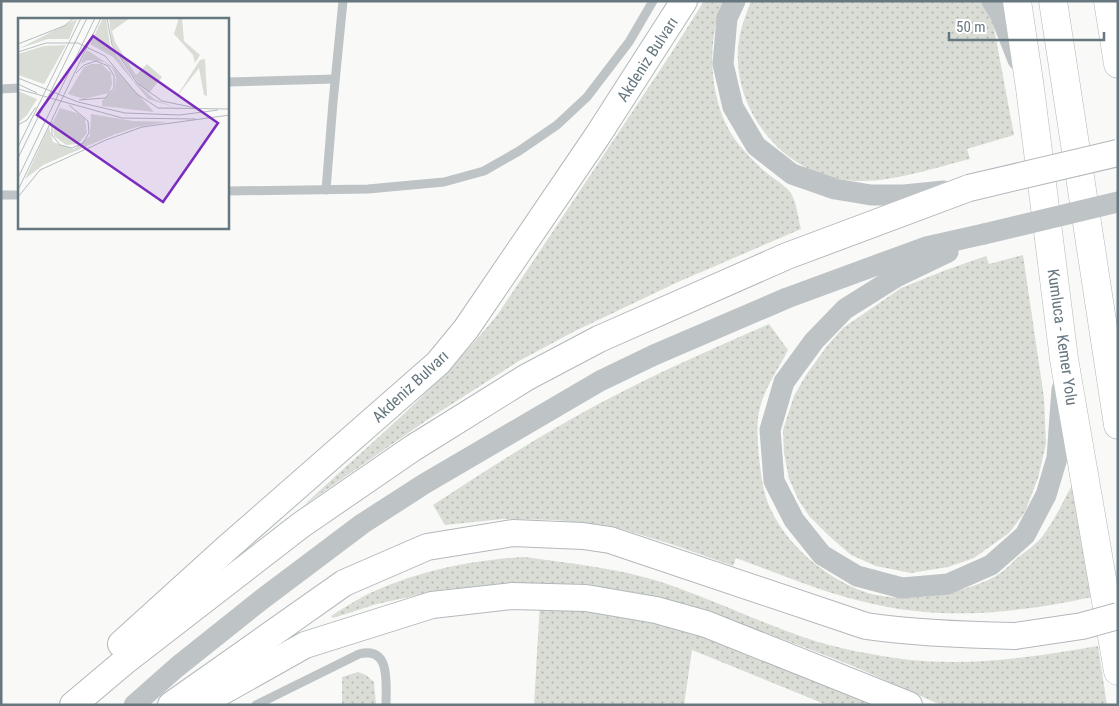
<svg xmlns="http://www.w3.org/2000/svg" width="1119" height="706" font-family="'Roboto Condensed',sans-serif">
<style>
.grass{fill:url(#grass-dots)}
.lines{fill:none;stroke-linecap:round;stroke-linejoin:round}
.primary-casing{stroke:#b2b8bb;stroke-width:28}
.trunk-casing{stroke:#b2b7ba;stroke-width:29}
.service{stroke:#bec3c6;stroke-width:9}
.tertiary{stroke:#bec3c6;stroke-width:21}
.primary{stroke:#fff;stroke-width:26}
.trunk{stroke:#fff;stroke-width:28}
.primary-bridge-casing{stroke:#b2b8bb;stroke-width:28;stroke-linecap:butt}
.tertiary-bridge{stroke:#bec3c6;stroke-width:21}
.primary-bridge{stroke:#fff;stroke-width:26}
.labels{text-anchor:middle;stroke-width:5;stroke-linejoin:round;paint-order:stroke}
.street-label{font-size:16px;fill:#66777f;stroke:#fff}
.inset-road{fill:none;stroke:#b5bdc0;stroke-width:1}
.view{fill:#7b2cbf;fill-opacity:0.15;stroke:#7b2cbf;stroke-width:2.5}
.inset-edge{fill:none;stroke:#66777f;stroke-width:2.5}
</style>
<defs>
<pattern id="grass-dots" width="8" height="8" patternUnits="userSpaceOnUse" patternTransform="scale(1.25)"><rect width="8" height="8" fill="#d9ddd6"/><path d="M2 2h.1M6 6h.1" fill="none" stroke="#b4b8b3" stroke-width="1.8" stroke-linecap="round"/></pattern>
</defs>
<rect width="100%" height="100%" fill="#f9f9f7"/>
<!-- grass -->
<g class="grass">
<path d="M 704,1 L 723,1 C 705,45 709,109 740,146 C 747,154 754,161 761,168 C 769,176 789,187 792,195 C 797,205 798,218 801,229 L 678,282 L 573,332 L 519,361 L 427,420 L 303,506 C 370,444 441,385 498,314 L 670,55 Z"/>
<path d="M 751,1 L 981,1 L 993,23 L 1014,135 L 967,149 L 970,159 C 930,169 879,187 839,179 C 779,168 734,109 738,49 C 739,32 745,17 751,1 Z"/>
<polygon points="1023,255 1044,398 1046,444 1038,478 1025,512 1009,533 974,558 948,567 911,573 876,566 851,555 828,535 810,517 799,501 789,479 784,453 783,430 794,396 806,375 827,346 843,328 901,288 946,270 986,256 989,264"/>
<path d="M 769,324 L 788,350 C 778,370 763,390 759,412 C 756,426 758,443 759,457 C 761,475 763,495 772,512 C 789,546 822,574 857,589 C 896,606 959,596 996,576 C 1003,572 1010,565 1016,559 C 1025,552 1035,545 1042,537 C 1054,521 1063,502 1072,485 L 1092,597 C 1018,613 943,621 869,603 C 824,593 780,574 736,558 L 733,566 L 671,544 L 615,527 L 555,520 L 503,519 L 445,525 L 433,505 C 479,475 525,445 573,418 C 636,382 703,353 769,324 Z"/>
<path d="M 524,557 C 569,563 615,568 658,581 C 707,597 754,620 803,637 C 834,648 877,656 910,660 C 975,666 1034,657 1098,646 L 1107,705 L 941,705 L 853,666 L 793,643 L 735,623 L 530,584 L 446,589 L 377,604 L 333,618 L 331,616 C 342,609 353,602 364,596 C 413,572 470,560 524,557 Z"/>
<polygon points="540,602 651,613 889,705 827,705 692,650 684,705 534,705"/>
<polygon points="358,672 366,675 374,682 376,705 342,705 342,677"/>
</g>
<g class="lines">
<!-- primary casing -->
<g class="primary-casing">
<g id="primary">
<polyline points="121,644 227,548 438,363 466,329 598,135 684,1"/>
<polyline points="73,705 124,662 301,525 413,448 527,377 599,339 787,256 969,188"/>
<path d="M 171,705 L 344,583 L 427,547 L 513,533 L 583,536 L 610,540 L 866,626 C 915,633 965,635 1015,636"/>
<polyline points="198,705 305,645 432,605 512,596 586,598 656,610 706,624 909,705"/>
</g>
</g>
<!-- trunk casing -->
<g class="trunk-casing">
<g id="trunk">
<polyline points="1017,1 1030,88 1064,359 1118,671"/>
<polyline points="1053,1 1118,425"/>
<polyline points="1108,1 1118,64"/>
</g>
</g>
<!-- service -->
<g class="service">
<polyline points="228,82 335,79"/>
<polyline points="1,89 19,88"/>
<polyline points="326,190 333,102 343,1"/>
<polyline points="228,191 368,189 444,182 484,171 519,151 557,125 587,97 629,42 653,1"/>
<polyline points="1,195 19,195"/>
<path d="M 256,705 L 359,654 C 391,646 386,683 386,705"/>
</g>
<!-- tertiary -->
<g class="tertiary">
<polyline points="735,1 727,18 723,64 733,107 756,146 792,174 835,189 871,195 904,195 944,191"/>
<polyline points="992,1 1000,14 1018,60"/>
<polyline points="948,252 896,277 845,309 814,341 784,382 770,430 774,481 794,520 822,555 857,576 902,588 948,584 991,565 1025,535 1046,495 1057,458 1062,389"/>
<polyline points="134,705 177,667 261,600 362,524 424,484 600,381 654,355 787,298 926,247 984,234"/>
</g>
<!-- primary -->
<use href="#primary" class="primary"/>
<!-- trunk -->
<use href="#trunk" class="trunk"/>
<!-- primary-bridge casing -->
<g class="primary-bridge-casing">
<g id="primary-bridge">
<polyline points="969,188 1118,153"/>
<polyline points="1015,636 1082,626 1118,616"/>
</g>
</g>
<!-- tertiary-bridge -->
<polyline class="tertiary-bridge" points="984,234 1118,202"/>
<!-- primary-bridge -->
<use href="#primary-bridge" class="primary-bridge"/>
</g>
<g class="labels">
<!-- street labels -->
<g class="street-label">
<text transform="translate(647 59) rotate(-57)" y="6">Akdeniz Bulvarı</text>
<text transform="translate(1063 337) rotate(82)" y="6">Kumluca - Kemer Yolu</text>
<text transform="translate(410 386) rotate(-43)" y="6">Akdeniz Bulvarı</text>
</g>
</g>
<!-- overview -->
<g transform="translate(18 18)">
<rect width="211" height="211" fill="#f9f9f7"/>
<path d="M 85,0 L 88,0 L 92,27 L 116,63 L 136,81 L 156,89 L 130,81 L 95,39 L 72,26 ZM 91,0 L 112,0 L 94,13 L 97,24 L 118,57 L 129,46 L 144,59 L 131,75 L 120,65 L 94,26 ZM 161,0 L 164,0 L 166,23 L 182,37 L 177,45 L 175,37 L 156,16 ZM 59,1 L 51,21 L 30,21 L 0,31 ZM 48,27 L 26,66 L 0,57 L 0,36 L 26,28 ZM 69,32 L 95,49 L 136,94 L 84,88 L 84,83 L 97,71 L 98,59 L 94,50 L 86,44 L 70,42 L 62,46 ZM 187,41 L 189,78 L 186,77 L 181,50 L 157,81 L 182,42 ZM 83,46 L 93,55 L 94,66 L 91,75 L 66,81 L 50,76 L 66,49 L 73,46 ZM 0,73 L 19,81 L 9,97 L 0,105 ZM 42,90 L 59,95 L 67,101 L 69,115 L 60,126 L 48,127 L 36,118 L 35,104 ZM 73,96 L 115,103 L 150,104 L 119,109 L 95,117 L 25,147 L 7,161 L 31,109 L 35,124 L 56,131 L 72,118 Z" fill="#d9ddd6"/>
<path class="inset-road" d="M 89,0 L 94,27 L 119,65 L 144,83 L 178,90M 0,26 L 46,8 L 56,0M 0,34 L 28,25 L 60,25 L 87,38 L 119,76 L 140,90 L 212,91M 58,55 L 66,47 L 78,43 L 90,48 L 96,58 L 96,70 L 87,80 L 61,82M 0,60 L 60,84 L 107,95 L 162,97 L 200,92M 0,66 L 19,75M 0,71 L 104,100 L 178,101M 34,104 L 34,117 L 42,127 L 54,130 L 65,125 L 71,115 L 70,103 L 51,87M 0,107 L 9,102 L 18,89M 0,129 L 63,0M 0,140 L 69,0M 0,160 L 77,0M 0,172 L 83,0M 0,179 L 22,152 L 88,122 L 124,109 L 212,97"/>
<path class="view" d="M 75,18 L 200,105 L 145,184 L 19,97 Z"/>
<rect width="211" height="211" class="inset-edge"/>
</g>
<!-- border -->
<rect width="1119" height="706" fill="none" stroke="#66777f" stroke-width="5"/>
<!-- scale -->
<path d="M949 32v8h155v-8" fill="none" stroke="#66777f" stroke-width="2.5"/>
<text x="956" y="32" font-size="15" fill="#66777f" stroke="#ffffff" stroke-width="4" paint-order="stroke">50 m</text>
</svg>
